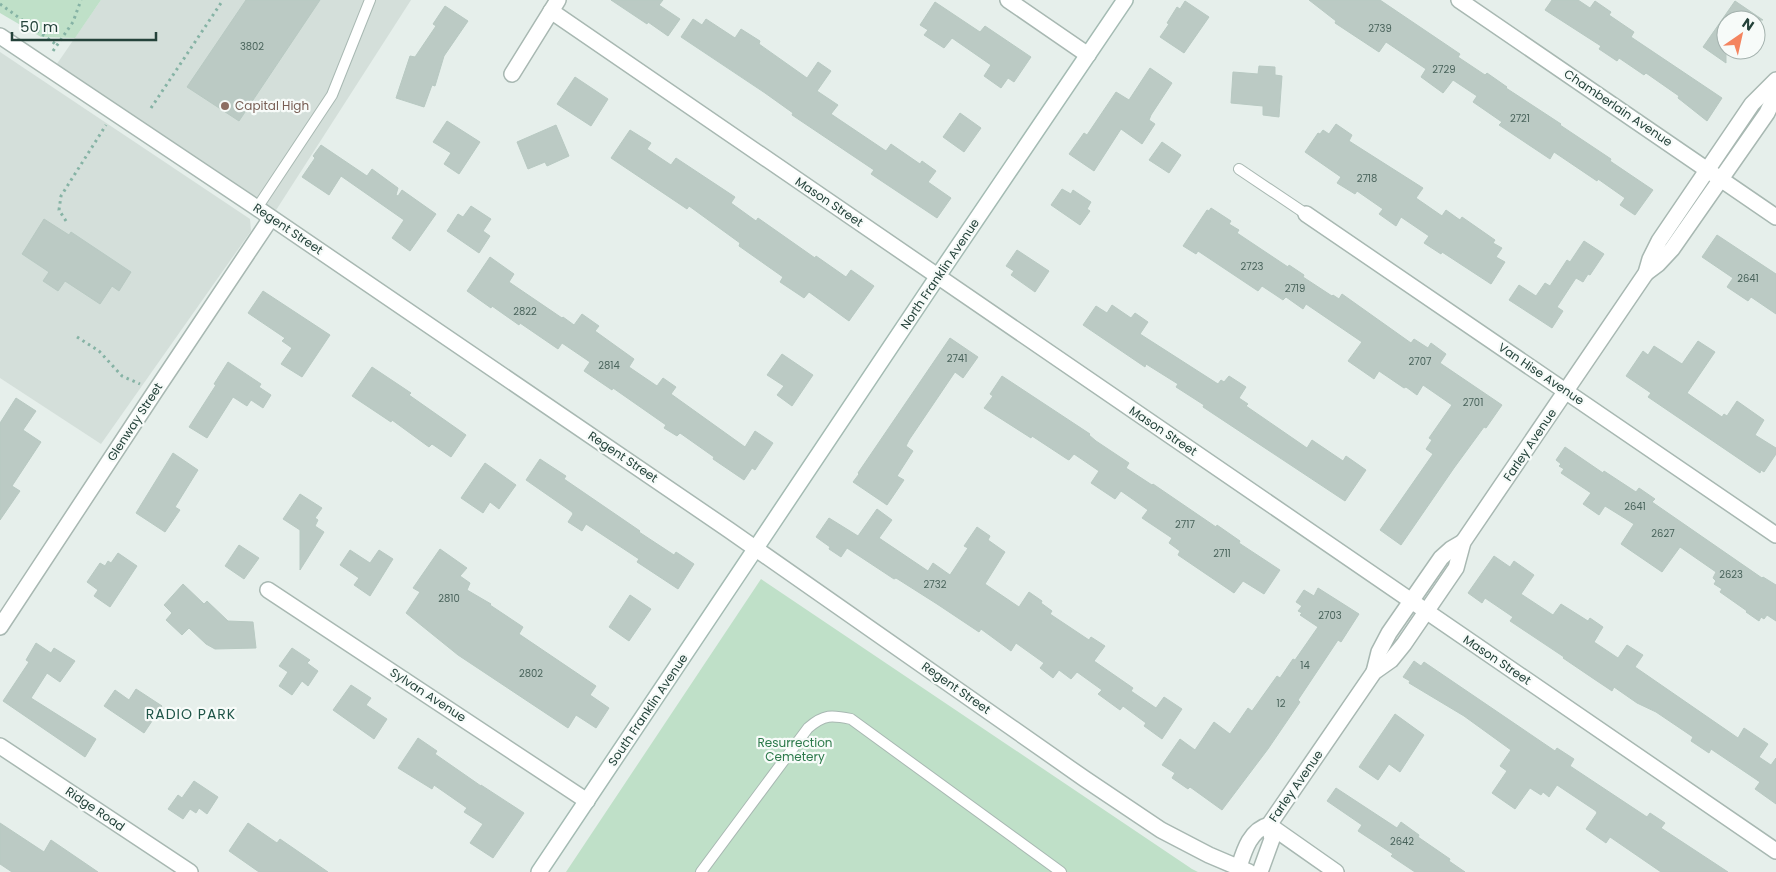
<svg xmlns="http://www.w3.org/2000/svg" width="1776" height="872" font-family="Poppins,sans-serif">
<style>
.built{fill:#d4dfda}
.green{fill:#bfe0c8}
.building{fill:#bbcac4;stroke:#b8c9c2}
.lines{fill:none;stroke-linecap:round;stroke-linejoin:round}
.lane-casing{stroke:#a8b8b2;stroke-width:12}
.street-casing{stroke:#a8b8b2;stroke-width:18}
.secondary-casing{stroke:#a4bbb3;stroke-width:18}
.path{stroke:#86b3a5;stroke-width:3;stroke-dasharray:2.5 4;stroke-linecap:butt}
.lane{stroke:#fff;stroke-width:10}
.street{stroke:#fff;stroke-width:15}
.secondary{stroke:#fff;stroke-width:15}
.education-dot{fill:#8d6e63;stroke:#f7fbf9;stroke-width:2}
.labels{text-anchor:middle;stroke-width:4.5;stroke-linejoin:round;paint-order:stroke}
.number-label{font-size:10px;fill:#4a645c}
.education-label{font-size:12px;fill:#785e54;stroke:#f7fbf9;text-anchor:start}
.street-label{font-size:12px;fill:#24423a;stroke:#f7fbf9}
.park-label{font-size:12px;fill:#2d7a4b;stroke:#f7fbf9}
.neighbourhood-label{font-size:14px;letter-spacing:1px;fill:#1f5548;stroke:#f7fbf9}
</style>
<rect width="100%" height="100%" fill="#e6efeb"/>
<!-- built -->
<g class="built">
<polygon points="101,0 411,0 271,218 52,71"/>
<polygon points="0,52 250,219 251,231 101,444 0,378"/>
</g>
<!-- green -->
<g class="green">
<polygon points="0,0 101,0 75,38 41,37 0,13"/>
<polygon points="761,579 1192,869 1198,872 566,872"/>
</g>
<!-- building -->
<g class="building">
<polygon points="246,0 320,0 239,121 187,87"/>
<polygon points="611,0 663,0 659,5 680,19 668,36 648,22 647,24"/>
<polygon points="1309,0 1380,0 1460,54 1458,57 1485,75 1487,73 1507,87 1506,88 1561,124 1560,125 1611,159 1610,161 1653,190 1635,215 1620,205 1625,198 1598,179 1597,181 1554,152 1550,159 1499,125 1502,122 1473,102 1477,96 1453,80 1443,93 1421,77 1426,69 1386,42 1379,52 1335,23 1336,21"/>
<polygon points="1552,0 1578,0 1590,8 1595,1 1611,12 1609,15 1634,32 1631,37 1722,98 1707,121 1678,98 1679,96 1646,73 1644,75 1619,58 1617,61 1599,49 1601,46 1545,10"/>
<polygon points="1185,1 1209,17 1184,53 1160,37 1169,24 1167,23 1177,7 1180,9"/>
<polygon points="1735,1 1763,20 1726,20 1726,63 1703,47"/>
<polygon points="935,2 980,32 985,26 1031,57 1014,82 1008,78 1001,88 984,76 991,65 952,38 944,48 924,35 928,30 920,25"/>
<polygon points="445,6 468,21 444,56 435,86 432,85 424,107 396,98 410,56 415,57 436,26 433,24"/>
<polygon points="693,19 702,25 706,19 735,38 741,29 760,41 759,44 807,78 818,62 831,71 817,91 838,105 831,114 886,151 891,144 920,164 922,161 936,171 928,182 951,198 937,218 871,174 874,170 792,115 793,113 765,93 681,37"/>
<polygon points="1259,66 1275,67 1275,75 1282,76 1279,117 1263,115 1263,106 1231,103 1233,72 1258,74"/>
<polygon points="1150,68 1172,83 1151,115 1149,120 1155,124 1142,144 1121,129 1094,171 1069,154 1084,133 1087,135 1116,92 1129,100"/>
<polygon points="575,77 608,99 591,126 557,104"/>
<polygon points="960,113 981,128 964,152 943,137"/>
<polygon points="447,121 480,142 459,174 444,164 451,153 433,142"/>
<polygon points="1336,124 1352,135 1349,141 1423,188 1416,198 1442,216 1446,210 1460,220 1462,217 1495,240 1493,243 1502,248 1496,257 1505,262 1491,284 1442,252 1441,254 1424,243 1429,236 1401,217 1396,226 1379,214 1383,209 1357,191 1355,194 1337,183 1341,177 1305,152 1318,133 1320,134 1323,130 1329,134"/>
<polygon points="556,125 569,156 547,166 545,162 528,169 517,142"/>
<polygon points="630,130 651,143 647,149 671,165 676,158 735,197 731,203 756,221 758,218 815,258 816,256 846,277 851,270 874,286 849,321 809,292 804,298 780,282 783,277 739,246 740,243 689,206 687,209 611,158"/>
<polygon points="1162,142 1181,155 1169,173 1149,160"/>
<polygon points="321,145 367,176 372,169 398,188 396,195 398,196 402,190 436,214 410,251 392,238 404,220 341,176 329,195 302,177 315,158 313,156"/>
<polygon points="1062,189 1071,194 1073,190 1091,202 1087,209 1090,211 1080,225 1051,205"/>
<polygon points="471,206 491,219 483,231 490,236 479,253 447,231 458,214 463,217"/>
<polygon points="1211,208 1231,221 1229,224 1239,230 1237,233 1288,267 1289,265 1304,275 1303,277 1332,296 1333,295 1339,299 1342,294 1411,343 1414,339 1428,348 1431,343 1446,354 1440,363 1502,405 1486,428 1484,427 1454,468 1401,545 1380,530 1433,454 1426,449 1432,440 1429,438 1452,405 1423,385 1417,395 1406,387 1404,388 1379,371 1374,379 1348,361 1362,342 1306,304 1303,309 1286,297 1283,300 1262,286 1258,291 1198,251 1196,254 1183,246 1207,210 1209,211"/>
<polygon points="44,219 69,235 71,232 131,272 119,291 112,286 100,304 65,281 58,291 43,281 49,272 22,254"/>
<polygon points="1717,235 1776,274 1776,314 1751,297 1748,301 1727,287 1733,278 1702,257"/>
<polygon points="1584,241 1604,254 1590,275 1588,274 1583,282 1576,278 1557,307 1563,311 1552,328 1509,300 1519,285 1536,296 1545,283 1550,286 1567,260 1570,262"/>
<polygon points="1017,250 1049,271 1035,292 1011,275 1014,271 1006,266"/>
<polygon points="490,257 514,274 509,282 562,318 563,317 574,325 582,314 599,326 595,331 634,359 629,367 657,386 663,378 676,387 671,394 745,447 755,431 773,443 755,470 752,468 744,480 713,459 714,457 680,433 677,436 664,428 666,425 613,388 612,390 584,371 590,362 562,343 558,349 520,323 519,325 492,306 491,308 467,291"/>
<polygon points="263,291 330,335 302,377 281,364 292,348 282,341 285,338 248,313"/>
<polygon points="1112,305 1131,318 1135,313 1148,322 1140,334 1218,384 1221,380 1224,382 1229,376 1246,387 1239,398 1248,404 1246,406 1307,448 1312,440 1343,461 1346,456 1366,470 1345,501 1203,407 1204,405 1176,387 1178,384 1146,364 1145,367 1083,325 1096,306 1107,313"/>
<polygon points="950,338 978,357 963,378 955,372 909,440 906,446 913,451 897,476 904,480 887,505 853,482 859,474 858,473"/>
<polygon points="1698,341 1715,352 1687,393 1722,417 1724,414 1727,416 1737,401 1764,420 1755,435 1776,448 1776,454 1764,472 1761,470 1760,473 1648,397 1651,393 1626,376 1643,351 1648,355 1654,346 1682,364"/>
<polygon points="782,354 813,375 792,406 777,395 784,386 767,375"/>
<polygon points="228,362 261,384 259,387 271,395 263,408 251,400 247,406 233,397 207,438 189,427 216,385 214,384"/>
<polygon points="372,367 411,393 409,395 466,435 451,457 432,444 429,447 392,420 391,422 352,396"/>
<polygon points="1002,376 1090,434 1089,435 1096,441 1129,463 1126,468 1152,485 1153,484 1216,527 1217,525 1240,541 1239,543 1280,570 1264,594 1243,581 1234,593 1178,555 1180,551 1169,543 1172,538 1142,518 1148,510 1121,491 1115,499 1091,483 1099,471 1074,454 1069,460 1067,459 1032,436 1031,438 984,408 993,396 990,394"/>
<polygon points="16,398 36,411 23,430 41,442 12,486 20,491 0,520 0,423"/>
<polygon points="1565,447 1603,473 1604,471 1636,492 1639,488 1655,499 1652,502 1762,578 1763,577 1776,585 1776,621 1767,615 1764,619 1761,617 1759,621 1746,612 1747,611 1720,592 1722,589 1714,584 1716,581 1713,578 1716,572 1680,547 1662,572 1621,544 1634,524 1605,506 1599,515 1583,504 1591,493 1561,473 1564,469 1559,466 1561,464 1556,460"/>
<polygon points="173,453 198,470 175,507 180,510 165,532 136,513"/>
<polygon points="540,459 566,476 564,479 640,531 639,532 674,555 676,552 694,564 678,589 637,562 639,559 586,524 582,531 568,522 573,514 572,512 526,480"/>
<polygon points="485,463 516,485 499,509 490,502 483,513 461,498"/>
<polygon points="300,494 322,508 315,518 318,520 315,526 324,532 300,570 300,530 283,519"/>
<polygon points="877,509 892,520 879,538 928,571 933,563 950,575 968,548 964,546 977,527 990,536 988,540 1005,552 985,584 1019,607 1029,592 1042,601 1041,603 1052,611 1050,614 1089,640 1091,637 1105,646 1094,661 1133,688 1131,691 1156,708 1164,697 1182,709 1162,739 1144,726 1146,723 1123,706 1120,710 1098,694 1102,690 1077,672 1071,679 1059,670 1053,678 1040,668 1044,663 1016,643 1011,651 981,629 979,632 937,604 896,578 894,579 847,548 841,557 829,549 830,547 816,537 829,518 858,536"/>
<polygon points="239,545 259,558 244,579 225,566"/>
<polygon points="440,549 467,568 460,576 470,583 467,590 491,604 490,605 523,627 519,634 596,686 590,695 609,708 596,728 576,715 568,728 458,655 406,613 420,592 413,588"/>
<polygon points="350,550 370,563 379,550 393,559 370,596 354,585 359,578 340,565"/>
<polygon points="118,553 137,566 110,607 94,596 98,590 87,582 100,563 105,566 108,561 111,563"/>
<polygon points="1494,556 1510,567 1514,561 1534,575 1521,594 1553,615 1561,604 1588,621 1590,618 1603,627 1594,642 1618,658 1627,645 1643,655 1635,667 1738,738 1744,728 1768,744 1759,757 1771,765 1776,758 1776,804 1755,789 1760,782 1711,749 1709,753 1691,741 1693,737 1656,712 1637,703 1614,687 1612,691 1594,679 1563,658 1564,657 1510,621 1513,617 1485,598 1482,603 1468,593"/>
<polygon points="183,584 204,604 207,601 228,621 253,622 256,648 215,649 206,644 189,628 182,635 166,620 172,613 164,605"/>
<polygon points="1318,588 1359,614 1341,642 1338,640 1298,700 1300,702 1268,749 1222,810 1190,787 1188,789 1172,778 1175,773 1162,765 1180,739 1195,750 1214,722 1230,734 1248,708 1252,711 1277,676 1280,678 1293,659 1295,660 1318,627 1300,615 1302,613 1298,611 1302,606 1296,602 1304,590 1314,596"/>
<polygon points="630,595 651,609 629,641 609,627"/>
<polygon points="36,643 51,653 54,648 75,661 60,682 47,673 31,698 96,739 85,757 3,701 29,662 26,660"/>
<polygon points="292,648 310,660 307,663 318,671 308,686 302,681 292,695 279,686 288,672 279,666"/>
<polygon points="1414,661 1421,666 1424,662 1555,751 1557,748 1574,759 1570,766 1647,817 1650,813 1665,823 1661,828 1728,872 1661,872 1610,837 1606,843 1586,829 1597,813 1596,811 1557,785 1549,797 1543,792 1541,795 1530,788 1515,809 1492,793 1507,771 1500,766 1511,750 1464,716 1409,683 1410,681 1403,677"/>
<polygon points="351,685 371,698 366,705 387,719 374,739 333,710"/>
<polygon points="136,689 162,706 144,733 104,706 115,690 129,700"/>
<polygon points="1395,714 1424,735 1400,772 1389,764 1378,780 1359,767"/>
<polygon points="418,738 437,751 435,754 481,786 481,785 524,813 493,858 470,843 483,824 464,812 467,808 434,785 432,789 398,768"/>
<polygon points="194,781 218,797 207,814 199,808 196,813 190,809 183,819 168,809 178,795 182,798"/>
<polygon points="1336,788 1397,828 1401,822 1419,835 1418,837 1450,859 1449,861 1465,872 1415,872 1391,856 1393,854 1358,831 1362,825 1327,801"/>
<polygon points="0,823 44,852 51,840 98,872 12,872 0,864"/>
<polygon points="248,823 277,843 280,839 328,872 259,872 229,851"/>
</g>
<g class="lines">
<!-- lane casing -->
<g class="lane-casing">
<g id="lane">
<polyline points="1239,169 1306,214"/>
<polyline points="257,208 332,95 370,0"/>
<path d="M 701,872 L 808,728 C 824,714 832,715 851,719 L 1061,872"/>
</g>
</g>
<!-- street casing -->
<g class="street-casing">
<g id="street">
<polyline points="1008,0 1088,55"/>
<polyline points="1459,0 1776,217"/>
<polyline points="551,11 1776,851"/>
<polyline points="0,36 257,208 729,530 1085,779 1161,830 1209,855 1249,872"/>
<polyline points="512,74 558,0"/>
<polyline points="1306,214 1776,535"/>
<polyline points="1646,273 1658,264 1672,249 1767,113 1776,94"/>
<polyline points="268,590 587,801"/>
<polyline points="0,627 156,390 271,218"/>
<polyline points="1374,672 1379,652 1389,633 1441,558 1451,549 1463,542"/>
<polyline points="0,746 190,872"/>
<polyline points="1269,825 1336,872"/>
<path d="M 1239,867 C 1244,851 1250,830 1269,825 L 1374,672 L 1391,660 L 1404,644 L 1456,568 L 1463,542 L 1646,273 L 1650,259 L 1659,241 L 1752,104 L 1776,80"/>
<polyline points="1260,872 1272,839 1269,825"/>
</g>
</g>
<!-- secondary casing -->
<g class="secondary-casing">
<polyline id="secondary" points="539,872 938,276 1125,0"/>
</g>
<!-- path -->
<g class="path">
<polyline points="0,4 57,45"/>
<polyline points="53,51 73,22 81,0"/>
<polyline points="151,108 223,0"/>
<polyline points="66,221 59,210 61,196 106,125"/>
<polyline points="77,337 99,351 122,376 140,384"/>
</g>
<!-- lane -->
<use href="#lane" class="lane"/>
<!-- street -->
<use href="#street" class="street"/>
<!-- secondary -->
<use href="#secondary" class="secondary"/>
</g>
<!-- markers -->
<circle class="education-dot" cx="225" cy="106" r="5"/>
<g class="labels">
<!-- number labels -->
<g class="number-label">
<text x="1380" y="32">2739</text>
<text x="252" y="50">3802</text>
<text x="1444" y="73">2729</text>
<text x="1520" y="122">2721</text>
<text x="1367" y="182">2718</text>
<text x="1252" y="270">2723</text>
<text x="1748" y="282">2641</text>
<text x="1295" y="292">2719</text>
<text x="525" y="315">2822</text>
<text x="957" y="362">2741</text>
<text x="1420" y="365">2707</text>
<text x="609" y="369">2814</text>
<text x="1473" y="406">2701</text>
<text x="1635" y="510">2641</text>
<text x="1185" y="528">2717</text>
<text x="1663" y="537">2627</text>
<text x="1222" y="557">2711</text>
<text x="1731" y="578">2623</text>
<text x="935" y="588">2732</text>
<text x="449" y="602">2810</text>
<text x="1330" y="619">2703</text>
<text x="1305" y="669">14</text>
<text x="531" y="677">2802</text>
<text x="1281" y="707">12</text>
<text x="1402" y="845">2642</text>
</g>
<!-- education labels -->
<g class="education-label">
<text x="235" y="110">Capital High</text>
</g>
<!-- street labels -->
<g class="street-label">
<text transform="translate(1618 108) rotate(34)" y="4">Chamberlain Avenue</text>
<text transform="translate(829 202) rotate(34)" y="4">Mason Street</text>
<text transform="translate(288 229) rotate(34)" y="4">Regent Street</text>
<text transform="translate(940 274) rotate(-56)" y="4">North Franklin Avenue</text>
<text transform="translate(1541 374) rotate(34)" y="4">Van Hise Avenue</text>
<text transform="translate(135 422) rotate(-57)" y="4">Glenway Street</text>
<text transform="translate(1163 431) rotate(34)" y="4">Mason Street</text>
<text transform="translate(1530 445) rotate(-56)" y="4">Farley Avenue</text>
<text transform="translate(623 457) rotate(34)" y="4">Regent Street</text>
<text transform="translate(1497 660) rotate(34)" y="4">Mason Street</text>
<text transform="translate(956 688) rotate(35)" y="4">Regent Street</text>
<text transform="translate(428 695) rotate(33)" y="4">Sylvan Avenue</text>
<text transform="translate(648 710) rotate(-56)" y="4">South Franklin Avenue</text>
<text transform="translate(1296 786) rotate(-55)" y="4">Farley Avenue</text>
<text transform="translate(95 809) rotate(34)" y="4">Ridge Road</text>
</g>
<!-- park labels -->
<g class="park-label">
<text x="795" y="747">Resurrection<tspan x="795" dy="14">Cemetery</tspan></text>
</g>
<!-- neighbourhood labels -->
<g class="neighbourhood-label">
<text x="191" y="719">RADIO PARK</text>
</g>
</g>
<!-- north arrow -->
<g transform="translate(1741 35) rotate(34)"><circle r="24" fill="#f7fbf9" stroke="#a3b1ad"/>
<path d="M0-4L9 19L0 12L-9 19Z" fill="#f4845f"/>
<text y="-8" font-size="14" font-weight="bold" text-anchor="middle" fill="#24423a">N</text>
</g>
<!-- scale -->
<path d="M12 32v8h144v-8" fill="none" stroke="#24423a" stroke-width="2.5"/>
<text x="20" y="32" font-size="15" fill="#24423a" stroke="#f7fbf9" stroke-width="4" paint-order="stroke">50 m</text>
</svg>
